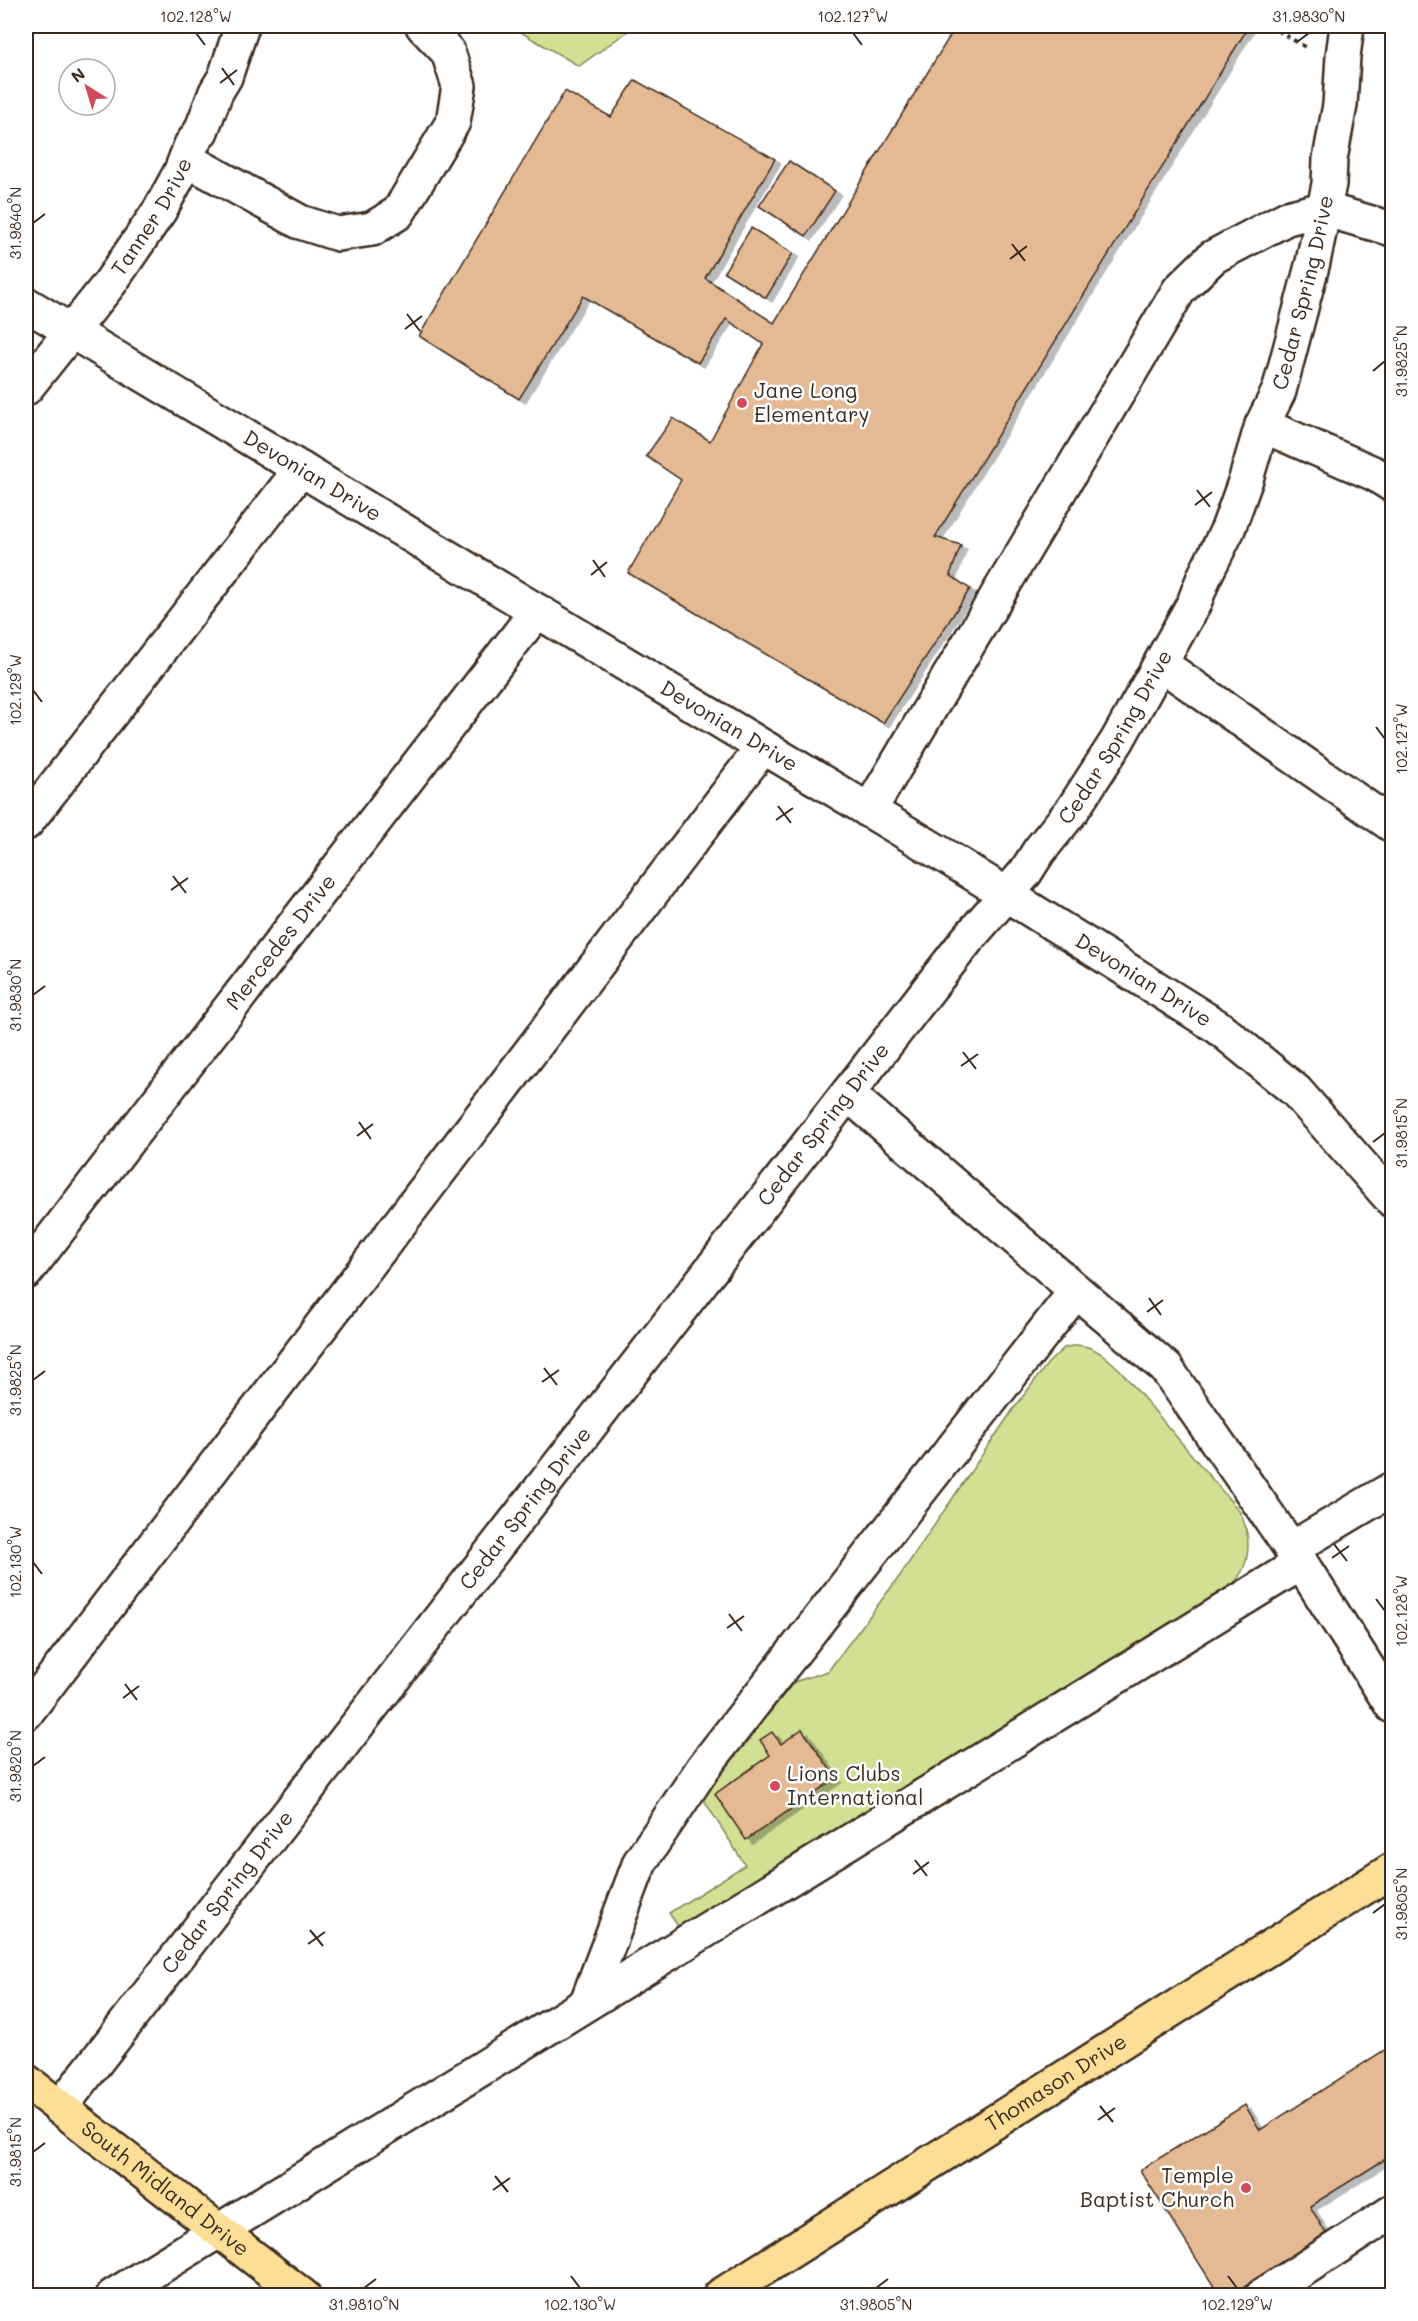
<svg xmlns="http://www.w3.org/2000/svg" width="1418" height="2321" font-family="Mali,sans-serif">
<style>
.green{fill:#d2e093;stroke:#868558;stroke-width:1.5}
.building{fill:#e4ba94;stroke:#3b2a1e;stroke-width:1.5;filter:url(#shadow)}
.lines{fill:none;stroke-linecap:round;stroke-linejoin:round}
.minor-casing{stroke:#3b2a1e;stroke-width:38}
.major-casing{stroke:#3b2a1e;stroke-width:38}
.path{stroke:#3b2a1e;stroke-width:4;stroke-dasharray:4.5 4.5;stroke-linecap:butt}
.minor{stroke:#fff;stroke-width:33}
.major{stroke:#fcde96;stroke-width:33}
.ticks{fill:none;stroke:#3b2a1e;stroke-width:2}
.poi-dot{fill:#d1495b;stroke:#fff;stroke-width:2}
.labels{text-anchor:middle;stroke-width:5;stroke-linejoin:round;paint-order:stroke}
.street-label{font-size:21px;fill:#3b2a1e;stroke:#fff}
.poi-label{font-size:21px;fill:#3b2a1e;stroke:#fff;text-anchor:start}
.neatline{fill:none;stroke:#3b2a1e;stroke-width:2}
.ticks-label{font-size:15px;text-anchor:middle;fill:#3b2a1e}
</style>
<defs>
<filter id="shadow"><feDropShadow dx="6" dy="4" stdDeviation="0" flood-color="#0004"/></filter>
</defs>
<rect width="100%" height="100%" fill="#fff"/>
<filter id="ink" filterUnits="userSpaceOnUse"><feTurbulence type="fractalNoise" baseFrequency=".0167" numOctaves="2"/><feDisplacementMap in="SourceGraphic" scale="12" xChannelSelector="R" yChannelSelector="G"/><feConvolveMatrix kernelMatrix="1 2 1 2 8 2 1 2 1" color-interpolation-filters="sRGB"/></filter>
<g filter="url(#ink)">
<!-- green -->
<g class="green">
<polygon points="510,26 635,26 579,66"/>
<path d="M 1076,1345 C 1096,1346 1106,1357 1120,1370 L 1239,1511 C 1252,1535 1252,1566 1231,1586 C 1224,1592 1215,1597 1208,1603 L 689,1929 L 678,1926 L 669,1913 L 745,1865 L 702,1797 L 794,1682 L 828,1671 L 899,1577 L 1012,1411 L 1048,1363 L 1064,1348 Z"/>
</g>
<!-- building -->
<g class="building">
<polygon points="956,26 1249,26 935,537 961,545 950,575 970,589 883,723 628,573 681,480 646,456 673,418 710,441 763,344 726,319 698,363 583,296 519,399 419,336 565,91 611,117 635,80 775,159 705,278 774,323"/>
<polygon points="789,161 835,191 806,236 759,206"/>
<polygon points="751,228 793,253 766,298 724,272"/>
<polygon points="802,1729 836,1778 746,1840 715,1794 770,1755 760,1740 772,1732 781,1744"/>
<polygon points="1392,2045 1392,2155 1310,2206 1328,2237 1229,2296 1220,2296 1140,2170 1245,2105 1260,2130"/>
</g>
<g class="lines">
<!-- minor casing -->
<g class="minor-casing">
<g id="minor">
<polyline points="186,159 300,222 338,234 372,229 398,213 453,122 459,86 448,52 423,26"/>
<path id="s1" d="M 26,304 L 950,859 L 1218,1027 L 1296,1091 L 1392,1200"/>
<path id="s2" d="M 26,388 L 110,283 L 160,210 L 181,171 L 191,145 L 201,131 L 216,92 L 225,77 L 242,26"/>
<polyline points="1262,425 1375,474 1392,485"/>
<polyline points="1161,664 1392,825"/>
<polyline points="869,811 1179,290 1213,257 1287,218 1323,209 1392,229"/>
<polyline points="26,823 301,469"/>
<polyline points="848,1094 1166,1368 1301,1563"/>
<path id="s3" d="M 26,1272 L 537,611"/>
<polyline points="1291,1549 1392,1489"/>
<polyline points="26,1713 763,747"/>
<polyline points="587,2002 640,1862 703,1768 1076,1291"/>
<path id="s4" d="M 60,2108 L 966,941 L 1025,873 L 1039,851 L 1073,809 L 1117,741 L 1194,603 L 1204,577 L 1228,529 L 1246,479 L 1262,425 L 1279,391 L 1313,262 L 1329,184 L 1330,159 L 1340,105 L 1343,56 L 1347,26"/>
<polyline points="113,2296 1301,1563 1392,1706"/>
<polyline points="1262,2296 1392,2212"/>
</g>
</g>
<!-- major casing -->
<g class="major-casing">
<g id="major">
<path id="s5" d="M 26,2081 L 303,2296"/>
<path id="s6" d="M 720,2296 L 1392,1870"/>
</g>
</g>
<!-- path -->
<polyline class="path" points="1270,26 1307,48"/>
<!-- minor -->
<use href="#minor" class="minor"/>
<!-- major -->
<use href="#major" class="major"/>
</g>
</g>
<!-- ticks -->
<path class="ticks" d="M 196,33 L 205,45M 853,33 L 862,45M 1297,42 L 1309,33M 222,68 L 234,85M 220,83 L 237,70M 33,223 L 45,214M 1012,244 L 1025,261M 1010,259 L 1027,246M 407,314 L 420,331M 405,329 L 422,316M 1373,371 L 1385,361M 1197,490 L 1210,507M 1195,505 L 1212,492M 593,560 L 605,577M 591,575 L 607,562M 33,690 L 42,702M 1376,727 L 1385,739M 778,806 L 791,823M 776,820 L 793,808M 173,876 L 186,893M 171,890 L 188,878M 33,995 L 45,986M 963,1052 L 976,1069M 961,1066 L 978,1054M 359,1122 L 371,1139M 357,1136 L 373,1124M 1373,1142 L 1385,1133M 1149,1298 L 1161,1315M 1147,1312 L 1163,1300M 544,1368 L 557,1385M 33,1380 L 45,1371M 542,1382 L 559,1370M 1334,1544 L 1347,1561M 1332,1558 L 1349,1546M 33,1562 L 42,1574M 1376,1599 L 1385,1611M 729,1614 L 742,1631M 727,1628 L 744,1616M 125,1684 L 137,1700M 123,1698 L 139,1686M 33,1766 L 45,1757M 915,1860 L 927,1876M 913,1874 L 929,1862M 1373,1913 L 1385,1904M 310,1930 L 323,1946M 308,1944 L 325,1932M 1100,2106 L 1113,2122M 1098,2120 L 1115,2108M 33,2152 L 45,2143M 495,2176 L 508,2192M 493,2190 L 510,2178M 571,2276 L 580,2288M 1228,2276 L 1237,2288M 364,2288 L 376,2279M 876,2288 L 888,2279"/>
<!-- markers -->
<g class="poi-dot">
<circle cx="742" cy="403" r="6"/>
<circle cx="775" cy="1786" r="6"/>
<circle cx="1246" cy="2188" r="6"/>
</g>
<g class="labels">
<!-- street labels -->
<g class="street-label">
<text dy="7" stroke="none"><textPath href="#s2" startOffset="213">Tanner Drive</textPath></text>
<text dy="7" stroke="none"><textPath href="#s4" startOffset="2217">Cedar Spring Drive</textPath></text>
<text dy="7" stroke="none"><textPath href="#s1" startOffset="334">Devonian Drive</textPath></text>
<text dy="7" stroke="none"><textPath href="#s1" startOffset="820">Devonian Drive</textPath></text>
<text dy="7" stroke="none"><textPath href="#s4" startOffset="1731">Cedar Spring Drive</textPath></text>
<text dy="7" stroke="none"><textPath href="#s3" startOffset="417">Mercedes Drive</textPath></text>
<text dy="7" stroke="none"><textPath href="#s1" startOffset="1306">Devonian Drive</textPath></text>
<text dy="7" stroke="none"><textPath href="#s4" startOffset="1245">Cedar Spring Drive</textPath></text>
<text dy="7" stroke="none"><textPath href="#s4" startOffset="759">Cedar Spring Drive</textPath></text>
<text dy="7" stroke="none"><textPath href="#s4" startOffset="273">Cedar Spring Drive</textPath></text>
<text dy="7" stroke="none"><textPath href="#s6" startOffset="398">Thomason Drive</textPath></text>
<text dy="7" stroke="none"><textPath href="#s5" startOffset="176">South Midland Drive</textPath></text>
</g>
<!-- poi labels -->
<g class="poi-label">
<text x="754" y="398">Jane Long<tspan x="754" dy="24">Elementary</tspan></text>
<text x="787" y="1781">Lions Clubs<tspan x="787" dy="24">International</tspan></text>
<text x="1234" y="2183" text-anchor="end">Temple<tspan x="1234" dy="24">Baptist Church</tspan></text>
</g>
</g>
<!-- margin -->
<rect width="1418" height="2321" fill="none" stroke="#fff" stroke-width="66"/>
<!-- north arrow -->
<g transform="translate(87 87) rotate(323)"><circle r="28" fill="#ffffff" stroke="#b1aaa5" stroke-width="1.5"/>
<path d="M0-4.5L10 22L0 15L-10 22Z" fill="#d1495b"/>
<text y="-9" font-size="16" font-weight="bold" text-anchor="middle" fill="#3b2a1e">N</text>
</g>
<rect x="33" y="33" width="1352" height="2255" class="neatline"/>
<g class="ticks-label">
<text x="196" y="22">102.128°W</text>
<text x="853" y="22">102.127°W</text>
<text x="1309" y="22">31.9830°N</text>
<text transform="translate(16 223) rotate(-90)" y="5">31.9840°N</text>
<text transform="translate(1402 361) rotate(-90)" y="5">31.9825°N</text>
<text transform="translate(16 690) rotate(-90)" y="5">102.129°W</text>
<text transform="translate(1402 739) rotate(-90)" y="5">102.127°W</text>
<text transform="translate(16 995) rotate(-90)" y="5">31.9830°N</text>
<text transform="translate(1402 1133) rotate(-90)" y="5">31.9815°N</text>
<text transform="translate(16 1380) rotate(-90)" y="5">31.9825°N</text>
<text transform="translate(16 1562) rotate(-90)" y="5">102.130°W</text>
<text transform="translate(1402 1611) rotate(-90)" y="5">102.128°W</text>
<text transform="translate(16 1766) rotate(-90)" y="5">31.9820°N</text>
<text transform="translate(1402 1904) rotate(-90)" y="5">31.9805°N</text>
<text transform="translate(16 2152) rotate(-90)" y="5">31.9815°N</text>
<text x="364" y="2310">31.9810°N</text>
<text x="580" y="2310">102.130°W</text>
<text x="876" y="2310">31.9805°N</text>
<text x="1237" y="2310">102.129°W</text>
</g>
</svg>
